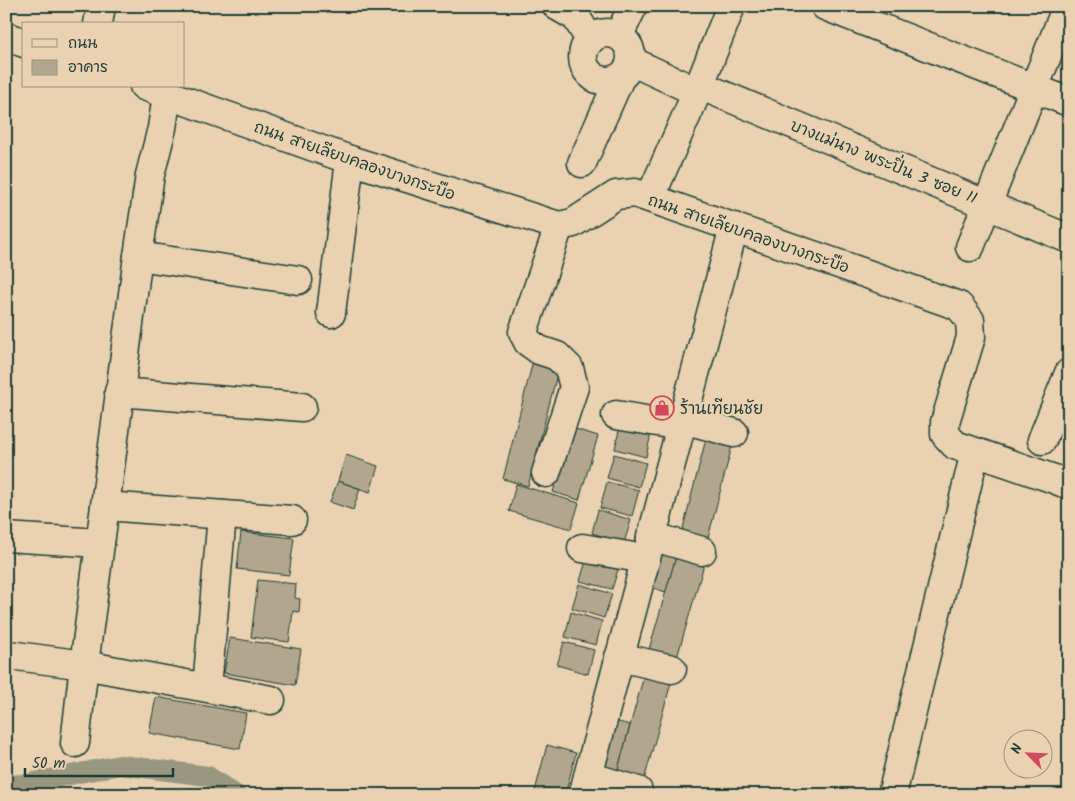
<svg xmlns="http://www.w3.org/2000/svg" width="1075" height="801" font-family="Kalam,'Playpen Sans Thai',sans-serif">
<style>
.lines{fill:none;stroke-linecap:round;stroke-linejoin:round}
.canal{stroke:#999780;stroke-width:20}
.building{fill:#b2a78e;stroke:#1f3d34}
.minor-casing{stroke:#1f3d34;stroke-width:31}
.minor{stroke:#e9d1b1;stroke-width:28}
.labels{text-anchor:middle;stroke-width:4.5;stroke-linejoin:round;paint-order:stroke}
.street-label{font-size:16px;fill:#1f3d34;stroke:#e9d1b1}
.poi-label{font-size:16px;fill:#1f3d34;stroke:#e9d1b1;text-anchor:start}
</style>
<rect width="100%" height="100%" fill="#e9d1b1"/>
<filter id="ink" filterUnits="userSpaceOnUse"><feTurbulence type="fractalNoise" baseFrequency=".02" numOctaves="2"/><feDisplacementMap in="SourceGraphic" scale="10" xChannelSelector="R" yChannelSelector="G"/><feConvolveMatrix kernelMatrix="1 2 1 2 8 2 1 2 1" color-interpolation-filters="sRGB"/></filter>
<g filter="url(#ink)">
<g class="lines">
<!-- canal -->
<polyline class="canal" points="6,785 25,784 120,765 208,776 236,795"/>
</g>
<!-- building -->
<g class="building">
<polygon points="534,357 560,363 528,486 503,479"/>
<polygon points="620,425 651,433 646,457 615,449"/>
<polygon points="572,428 598,436 579,500 553,492"/>
<polygon points="707,435 733,442 707,542 681,536"/>
<polygon points="614,454 646,463 639,487 607,478"/>
<polygon points="346,455 378,466 370,492 338,481"/>
<polygon points="338,481 360,489 353,510 330,502"/>
<polygon points="607,482 639,490 632,516 600,508"/>
<polygon points="516,484 579,503 571,529 509,511"/>
<polygon points="598,510 631,520 624,543 592,533"/>
<polygon points="241,532 294,538 289,575 237,569"/>
<polygon points="661,548 677,553 666,592 650,587"/>
<polygon points="677,553 705,561 676,661 648,653"/>
<polygon points="588,554 620,563 612,589 580,581"/>
<polygon points="258,580 296,584 295,598 300,599 299,612 293,611 289,642 251,637"/>
<polygon points="579,584 612,594 604,618 572,608"/>
<polygon points="571,612 602,621 596,645 565,637"/>
<polygon points="230,638 301,649 295,685 224,673"/>
<polygon points="564,642 594,650 588,674 557,665"/>
<polygon points="645,672 672,679 643,784 616,776"/>
<polygon points="156,697 246,713 240,749 149,733"/>
<polygon points="615,721 630,725 616,776 601,772"/>
<polygon points="547,745 576,753 565,795 534,795"/>
</g>
<g class="lines">
<!-- minor casing -->
<g class="minor-casing">
<g id="minor">
<polyline points="557,6 576,17 590,40"/>
<polyline points="825,6 1069,102"/>
<polyline points="98,24 101,6"/>
<circle cx="607" cy="57" r="24"/>
<polyline points="619,35 633,6"/>
<polyline points="6,36 24,43"/>
<polyline points="631,61 697,92"/>
<polyline points="699,85 1069,239"/>
<polyline points="144,86 350,160 559,226 573,223 616,195 635,193 959,306 970,320 971,337 945,422 945,434 955,445 1054,479 1069,485"/>
<polyline points="167,95 162,128 150,175 138,256 84,665 271,700"/>
<polyline points="582,163 620,78"/>
<polyline points="650,198 697,92 731,6"/>
<polyline points="970,247 1067,6"/>
<polyline points="138,256 298,280"/>
<polyline points="331,313 350,160"/>
<polyline points="119,392 302,407"/>
<polyline points="616,415 681,426"/>
<polyline points="683,419 734,433"/>
<polyline points="1042,440 1069,373"/>
<polyline points="546,473 574,387 569,368 557,356 539,350 528,342 523,332 559,226"/>
<polyline points="105,506 292,520"/>
<polyline points="651,536 702,551"/>
<polyline points="6,537 100,543"/>
<polyline points="582,548 645,559"/>
<polyline points="9,655 84,665 75,743"/>
<polyline points="619,657 672,669"/>
<polyline points="207,687 222,515"/>
<polyline points="588,776 638,791"/>
<polyline points="583,795 734,227"/>
<polyline points="892,795 975,452"/>
</g>
</g>
<!-- minor -->
<use href="#minor" class="minor"/>
</g>
</g>
<!-- icons -->
<defs>
<g id="shop-ring" transform="scale(1.25)"><circle r="9.5" fill="#e9d1b1" stroke="#d1495b" stroke-width="1.5"/><path d="M-5-2.5h2.3a2.7 3.5 0 0 1 5.4 0H5L5.5 6h-11ZM-1.5-2.5h3a1.5 2.3 0 0 0-3 0Z" fill="#d1495b"/></g>
</defs>
<g fill-rule="evenodd">
<use href="#shop-ring" x="662" y="408"/>
</g>
<g class="labels">
<!-- street labels -->
<g class="street-label">
<text transform="translate(355 160) rotate(19)" y="6">ถนน สายเลียบคลองบางกระบือ</text>
<text transform="translate(884 161) rotate(22)" y="6">บางแม่นาง พระปิ่น 3 ซอย 11</text>
<text transform="translate(749 233) rotate(19)" y="6">ถนน สายเลียบคลองบางกระบือ</text>
</g>
<!-- poi labels -->
<g class="poi-label">
<text x="680" y="414">ร้านเทียนชัย</text>
</g>
</g>
<!-- margin -->
<rect width="1075" height="801" fill="none" stroke="#e9d1b1" stroke-width="25"/>
<rect x="12" y="12" width="1050" height="776" fill="none" stroke="#1f3d34" stroke-width="2" filter="url(#ink)"/>
<!-- legend -->
<rect x="22" y="22" width="162" height="65" fill="#e9d1b1" stroke="#98967f"/>
<rect x="32" y="39" width="25" height="8" fill="#e9d1b1" stroke="#98967f"/>
<text x="68" y="48" font-size="15" fill="#1f3d34">ถนน</text>
<rect x="32" y="60" width="25" height="15" fill="#b2a78e" stroke="#98967f"/>
<text x="68" y="72" font-size="15" fill="#1f3d34">อาคาร</text>
<!-- north arrow -->
<g transform="translate(1028 754) rotate(294)"><circle r="24" fill="#e9d1b1" stroke="#98967f"/>
<path d="M0-4L9 19L0 12L-9 19Z" fill="#d1495b"/>
<text y="-8" font-size="14" font-weight="bold" text-anchor="middle" fill="#1f3d34">N</text>
</g>
<!-- scale -->
<path d="M25 768v8h148v-8" fill="none" stroke="#1f3d34" stroke-width="2.5"/>
<text x="32" y="768" font-size="15" fill="#1f3d34" stroke="#e9d1b1" stroke-width="4" paint-order="stroke">50 m</text>
</svg>
